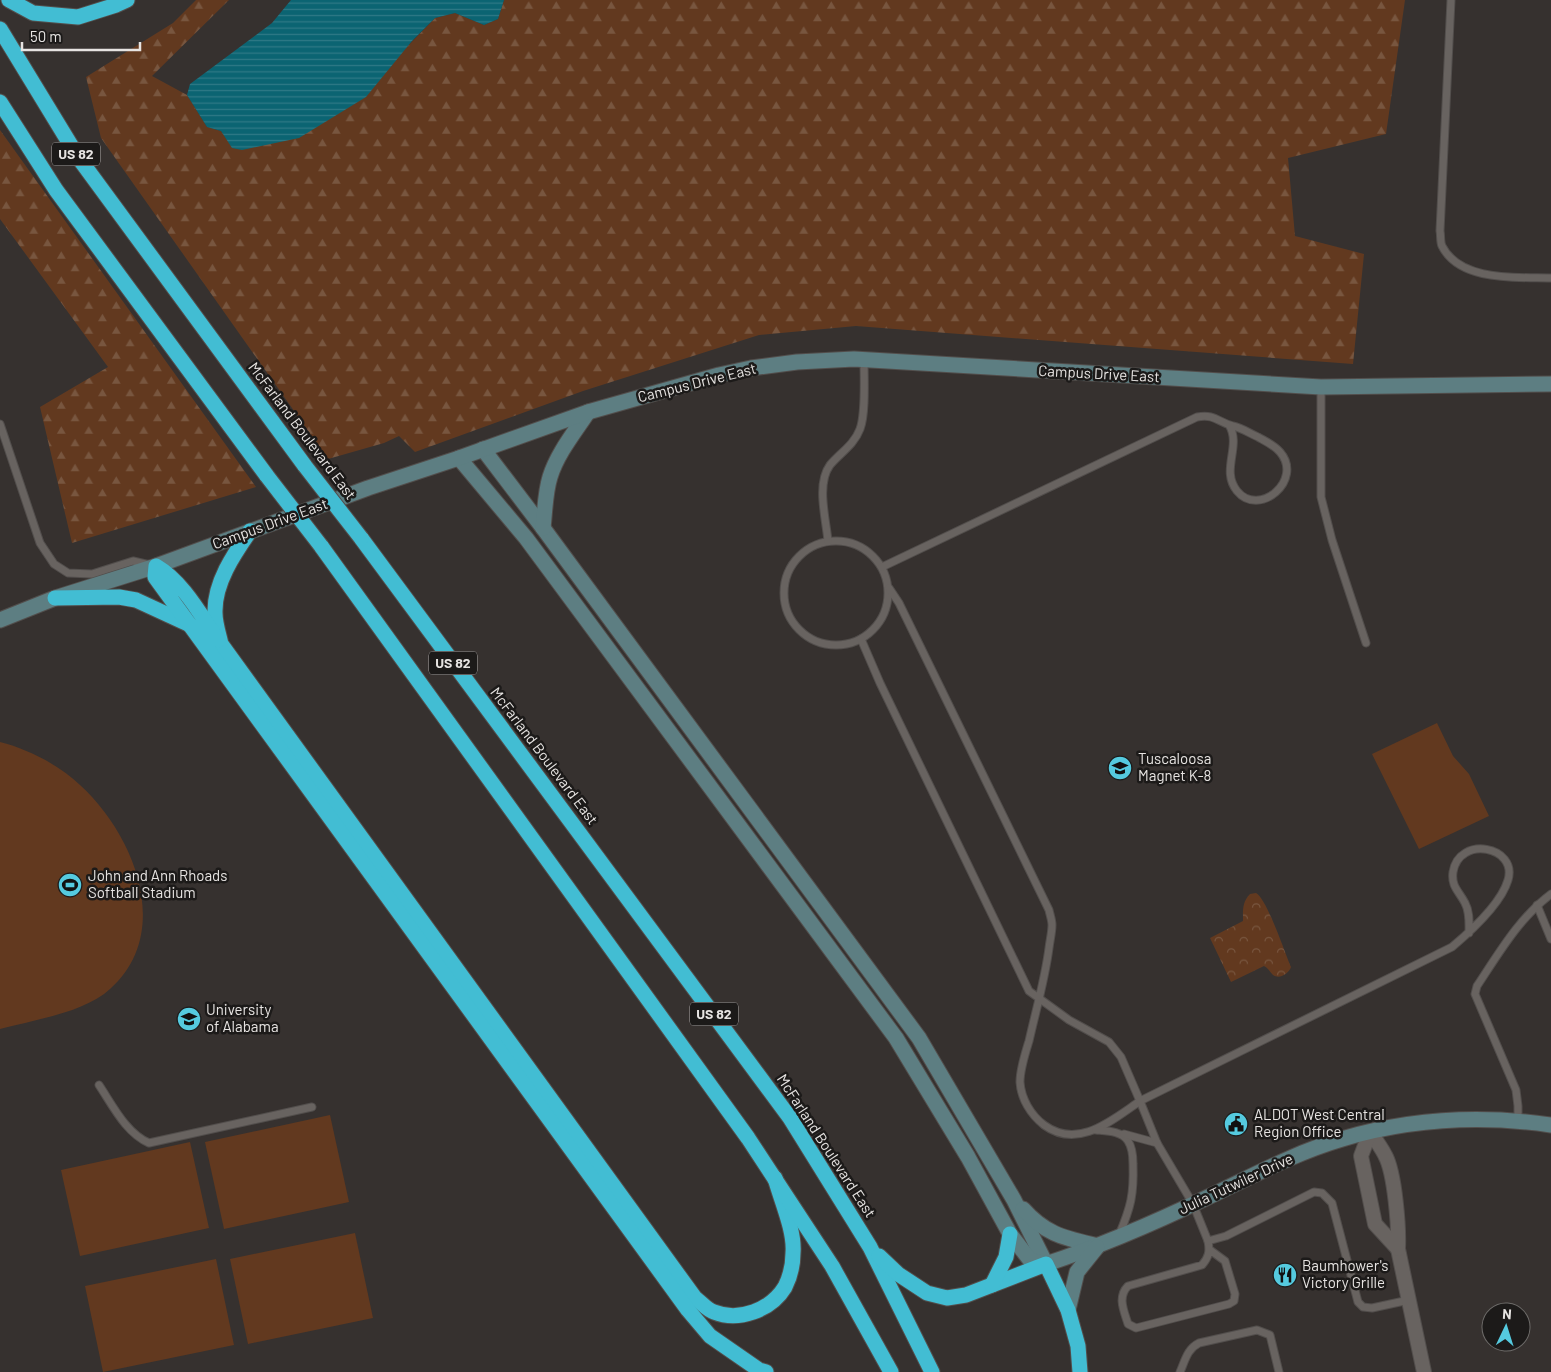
<svg xmlns="http://www.w3.org/2000/svg" width="1551" height="1372" font-family="Barlow,sans-serif">
<style>
.forest{fill:url(#forest-firs)}
.park{fill:url(#park-crowns)}
.pitch{fill:#62391f}
.water{fill:url(#water-rules)}
.lines{fill:none;stroke-linecap:round;stroke-linejoin:round}
.lane-casing{stroke:#524e4c;stroke-width:9}
.street-casing{stroke:#524e4c;stroke-width:16}
.secondary-casing{stroke:#524e4c;stroke-width:17}
.highway-casing{stroke:#524e4c;stroke-width:17}
.lane{stroke:#686360;stroke-width:7}
.street{stroke:#686360;stroke-width:14}
.secondary{stroke:#5d7e82;stroke-width:15}
.highway{stroke:#42bdd3;stroke-width:15}
.highway-bridge-casing{stroke:#524e4c;stroke-width:17;stroke-linecap:butt}
.highway-bridge{stroke:#42bdd3;stroke-width:15}
.labels{text-anchor:middle;stroke-width:5;stroke-linejoin:round;paint-order:stroke}
.shield{fill:#1c1a19;stroke:#aaa7a6;stroke-width:1}
.shield-label{font-size:14px;font-weight:bold;fill:#e7e4e2}
.street-label{font-size:15px;fill:#e7e4e2;stroke:#1c1a19}
.poi-label{font-size:15px;fill:#e7e4e2;stroke:#1c1a19;text-anchor:start}
</style>
<defs>
<pattern id="forest-firs" width="22" height="20" patternUnits="userSpaceOnUse" patternTransform="scale(1.25)"><rect width="22" height="20" fill="#62391f"/><path d="M5 1l3.5 6h-7zM16 11l3.5 6h-7z" fill="#78563f"/></pattern>
<pattern id="park-crowns" width="20" height="18" patternUnits="userSpaceOnUse" patternTransform="scale(1.25)"><rect width="20" height="18" fill="#62391f"/><path d="M2 6a3 3 0 1 1 6 0M12 15a3 3 0 1 1 6 0" fill="none" stroke="#78563f"/></pattern>
<pattern id="water-rules" width="6" height="5" patternUnits="userSpaceOnUse" patternTransform="scale(1.25)"><rect width="6" height="5" fill="#0b6472"/><path d="M0 2.5h6" fill="none" stroke="#2f7a86"/></pattern>
</defs>
<rect width="100%" height="100%" fill="#36312f"/>
<!-- forest -->
<g class="forest">
<polygon points="196,0 229,0 152,76 187,95 207,127 221,131 232,147 399,55 435,18 455,13 484,25 498,19 504,0 1405,0 1386,134 1288,158 1295,236 1364,254 1353,364 856,326 759,335 583,391 415,452 399,436 384,443 328,459 101,138 86,77 173,23"/>
<polygon points="0,130 256,487 72,543 40,407 108,367 0,219"/>
</g>
<!-- park -->
<path class="park" d="M 1256,893 C 1267,899 1285,953 1291,967 C 1289,973 1280,980 1273,975 C 1270,972 1268,968 1264,966 L 1231,982 L 1210,938 L 1243,921 C 1243,911 1242,902 1250,894 Z"/>
<!-- pitch -->
<g class="pitch">
<polygon points="1437,723 1453,756 1469,774 1489,816 1419,849 1372,754"/>
<path d="M 0,742 C 28,749 59,765 80,785 C 134,834 174,932 110,989 C 84,1013 33,1020 0,1029 Z"/>
<polygon points="330,1115 349,1202 224,1229 205,1142"/>
<polygon points="190,1142 209,1228 80,1256 61,1170"/>
<polygon points="355,1233 373,1318 248,1344 230,1259"/>
<polygon points="216,1259 234,1345 103,1372 85,1286"/>
</g>
<!-- water -->
<polygon class="water" points="291,0 504,0 498,19 484,25 455,13 435,18 412,41 366,97 299,138 242,150 232,148 221,131 207,127 187,95 190,84 272,23"/>
<g class="lines">
<!-- lane casing -->
<g class="lane-casing">
<g id="lane">
<path d="M 1451,0 L 1440,231 C 1441,235 1440,242 1442,246 C 1460,282 1517,277 1551,278"/>
<polyline points="1321,387 1321,497 1332,540 1366,643"/>
<polyline points="0,424 40,543 54,564 68,573 92,574 133,561 150,565"/>
<circle cx="836" cy="593" r="52"/>
<path d="M 828,541 C 826,519 816,484 830,465 C 840,453 854,445 860,429 C 866,413 864,379 864,360"/>
<path d="M 882,567 L 1197,417 C 1216,414 1217,422 1233,426 C 1242,428 1249,433 1258,437 C 1265,441 1274,445 1280,452 C 1304,480 1259,518 1237,491 C 1220,470 1242,446 1229,425"/>
<path d="M 861,639 L 880,683 L 1029,991 L 1069,1020 L 1109,1042 L 1121,1057 L 1140,1101 C 1112,1120 1078,1150 1044,1125 C 1031,1115 1021,1099 1020,1082 C 1020,1069 1025,1054 1029,1041 C 1036,1010 1045,979 1049,948 C 1050,940 1052,932 1052,925 C 1052,920 1050,915 1049,910 L 899,603 L 889,588"/>
<polyline points="1537,905 1551,939"/>
<path d="M 99,1085 C 113,1106 126,1133 149,1143 L 312,1107"/>
<path d="M 1518,1121 L 1518,1106 L 1516,1090 L 1475,994 L 1477,986 C 1499,953 1519,918 1551,894"/>
<path d="M 1096,1130 C 1107,1131 1122,1131 1128,1141 C 1132,1147 1133,1157 1133,1164 C 1134,1194 1131,1207 1119,1235"/>
<polyline points="1124,1134 1157,1143"/>
<path d="M 1208,1241 C 1210,1251 1209,1257 1202,1265 L 1128,1286 C 1117,1297 1124,1311 1128,1324 L 1136,1328 L 1229,1304 L 1234,1301 L 1235,1294 L 1225,1261 L 1210,1250"/>
<path d="M 1409,1300 L 1372,1308 L 1363,1307 L 1358,1302 L 1332,1203 L 1322,1193 L 1314,1192 L 1226,1236 L 1208,1241 L 1193,1204 L 1157,1143 L 1140,1101 L 1452,947 C 1471,931 1501,904 1508,880 C 1518,846 1459,835 1453,872 C 1451,887 1459,891 1465,903 C 1470,912 1469,923 1469,933"/>
<path d="M 1180,1372 C 1185,1361 1187,1349 1199,1343 L 1257,1330 L 1270,1335 L 1279,1372"/>
</g>
</g>
<!-- street casing -->
<g class="street-casing">
<g id="street">
<path d="M 1370,1132 C 1375,1139 1381,1147 1385,1155 C 1395,1173 1399,1228 1398,1249 L 1424,1372"/>
<polyline points="1370,1132 1361,1156 1375,1224 1398,1249"/>
</g>
</g>
<!-- secondary casing -->
<g class="secondary-casing">
<g id="secondary">
<polyline points="483,449 543,528 919,1038 1014,1200 1046,1264"/>
<polyline points="459,458 526,538 896,1038 968,1157 1010,1234 1030,1260 1046,1264"/>
<path d="M 543,528 C 545,511 545,493 550,477 C 557,454 574,433 588,412"/>
<polyline points="0,620 55,598 156,566 368,488 459,458 588,412 719,375 751,368 797,362 854,359 1321,387 1551,384"/>
<path d="M 1023,1209 C 1046,1235 1065,1238 1098,1246"/>
<path d="M 1046,1264 C 1101,1246 1154,1223 1206,1198 C 1251,1177 1294,1153 1342,1139 C 1409,1119 1481,1115 1551,1125"/>
<polyline points="1068,1310 1077,1272 1097,1247"/>
</g>
</g>
<!-- highway casing -->
<g class="highway-casing">
<g id="highway">
<polyline points="9,0 33,13 78,17 116,5 127,0"/>
<polyline points="0,29 78,157 305,466"/>
<polyline points="0,102 56,190 267,476"/>
<path d="M 250,531 C 234,554 214,583 215,613 C 215,623 219,635 221,644 L 695,1298 C 701,1302 707,1310 714,1312 C 739,1322 771,1310 785,1287 C 790,1277 793,1264 793,1253 C 795,1231 781,1200 775,1178"/>
<polyline points="361,538 790,1118 870,1247 932,1372"/>
<polyline points="321,546 748,1138 832,1266 891,1372"/>
<polyline points="55,598 119,597 136,600 188,624"/>
<path d="M 218,640 C 200,614 183,582 156,566 L 155,577 L 688,1310 L 710,1336 L 759,1370 L 766,1372"/>
<polyline points="879,1256 898,1274 927,1293 947,1298 966,1295 1046,1264 1068,1310 1078,1346 1080,1372"/>
<polyline points="992,1285 1006,1257 1010,1234"/>
</g>
</g>
<!-- lane -->
<use href="#lane" class="lane"/>
<!-- street -->
<use href="#street" class="street"/>
<!-- secondary -->
<use href="#secondary" class="secondary"/>
<!-- highway -->
<use href="#highway" class="highway"/>
<!-- highway-bridge casing -->
<g class="highway-bridge-casing">
<g id="highway-bridge">
<polyline points="305,466 361,538"/>
<polyline points="267,476 321,546"/>
</g>
</g>
<!-- highway-bridge -->
<use href="#highway-bridge" class="highway-bridge"/>
</g>
<!-- icons -->
<defs>
<g id="school-disc" transform="scale(1.25)"><circle r="9.5" fill="#55cadf" stroke="#1c1a19"/><path d="M0-5L7-2L0 1L-7-2ZM-4 1L0 2.5L4 1V4Q0 6-4 4Z" fill="#111"/></g>
<g id="stadium-disc" transform="scale(1.25)"><circle r="9.5" fill="#55cadf" stroke="#1c1a19"/><path d="M0-5a6.5 5 0 1 0 0 10a6.5 5 0 1 0 0-10ZM-3.5-1.8h7v3.6h-7Z" fill="#111"/></g>
<g id="university-disc" transform="scale(1.25)"><circle r="9.5" fill="#55cadf" stroke="#1c1a19"/><path d="M0-5L7-2L0 1L-7-2ZM-4 1L0 2.5L4 1V4Q0 6-4 4Z" fill="#111"/></g>
<g id="civic-disc" transform="scale(1.25)"><circle r="9.5" fill="#55cadf" stroke="#1c1a19"/><path d="M-.6-6.5H3V-4.5H.6V-3L4-1V1h2V6H-6V1h2V-1L-.6-3ZM-1.2 2.5V6h2.4V2.5Z" fill="#111"/></g>
<g id="restaurant-disc" transform="scale(1.25)"><circle r="9.5" fill="#55cadf" stroke="#1c1a19"/><path d="M-5-6h1v4h1v-4h1v4h1v-4h1v5L-1.5 .5V6h-2V.5L-5-1ZM5-6V6H3V1.5H1.5Q1.5-4 5-6Z" fill="#111"/></g>
</defs>
<g fill-rule="evenodd">
<use href="#school-disc" x="1120" y="768"/>
<use href="#stadium-disc" x="70" y="885"/>
<use href="#university-disc" x="189" y="1019"/>
<use href="#civic-disc" x="1236" y="1124"/>
<use href="#restaurant-disc" x="1285" y="1275"/>
</g>
<g class="labels">
<!-- shield labels -->
<g class="shield">
<rect x="52" y="142.5" width="48" height="23" rx="4"/>
<rect x="429" y="651.5" width="48" height="23" rx="4"/>
<rect x="690" y="1002.5" width="48" height="23" rx="4"/>
</g>
<g class="shield-label">
<text x="76" y="159">US 82</text>
<text x="453" y="668">US 82</text>
<text x="714" y="1019">US 82</text>
</g>
<!-- street labels -->
<g class="street-label">
<text transform="translate(1099 374) rotate(3)" y="5">Campus Drive East</text>
<text transform="translate(697 383) rotate(-14)" y="5">Campus Drive East</text>
<text transform="translate(302 431) rotate(53)" y="5">McFarland Boulevard East</text>
<text transform="translate(270 524) rotate(-20)" y="5">Campus Drive East</text>
<text transform="translate(544 756) rotate(53)" y="5">McFarland Boulevard East</text>
<text transform="translate(826 1146) rotate(57)" y="5">McFarland Boulevard East</text>
<text transform="translate(1236 1184) rotate(-25)" y="5">Julia Tutwiler Drive</text>
</g>
<!-- poi labels -->
<g class="poi-label">
<text x="1138" y="764">Tuscaloosa<tspan x="1138" dy="17">Magnet K-8</tspan></text>
<text x="88" y="881">John and Ann Rhoads<tspan x="88" dy="17">Softball Stadium</tspan></text>
<text x="206" y="1015">University<tspan x="206" dy="17">of Alabama</tspan></text>
<text x="1254" y="1120">ALDOT West Central<tspan x="1254" dy="17">Region Office</tspan></text>
<text x="1302" y="1271">Baumhower's<tspan x="1302" dy="17">Victory Grille</tspan></text>
</g>
</g>
<!-- north arrow -->
<g transform="translate(1506 1327) rotate(4)"><circle r="24" fill="#1c1a19" stroke="#6d6b69"/>
<path d="M0-4L9 19L0 12L-9 19Z" fill="#55cadf"/>
<text y="-8" font-size="14" font-weight="bold" text-anchor="middle" fill="#e7e4e2">N</text>
</g>
<!-- scale -->
<path d="M22 42v8h118v-8" fill="none" stroke="#e7e4e2" stroke-width="2.5"/>
<text x="30" y="42" font-size="15" fill="#e7e4e2" stroke="#1c1a19" stroke-width="4" paint-order="stroke">50 m</text>
</svg>
